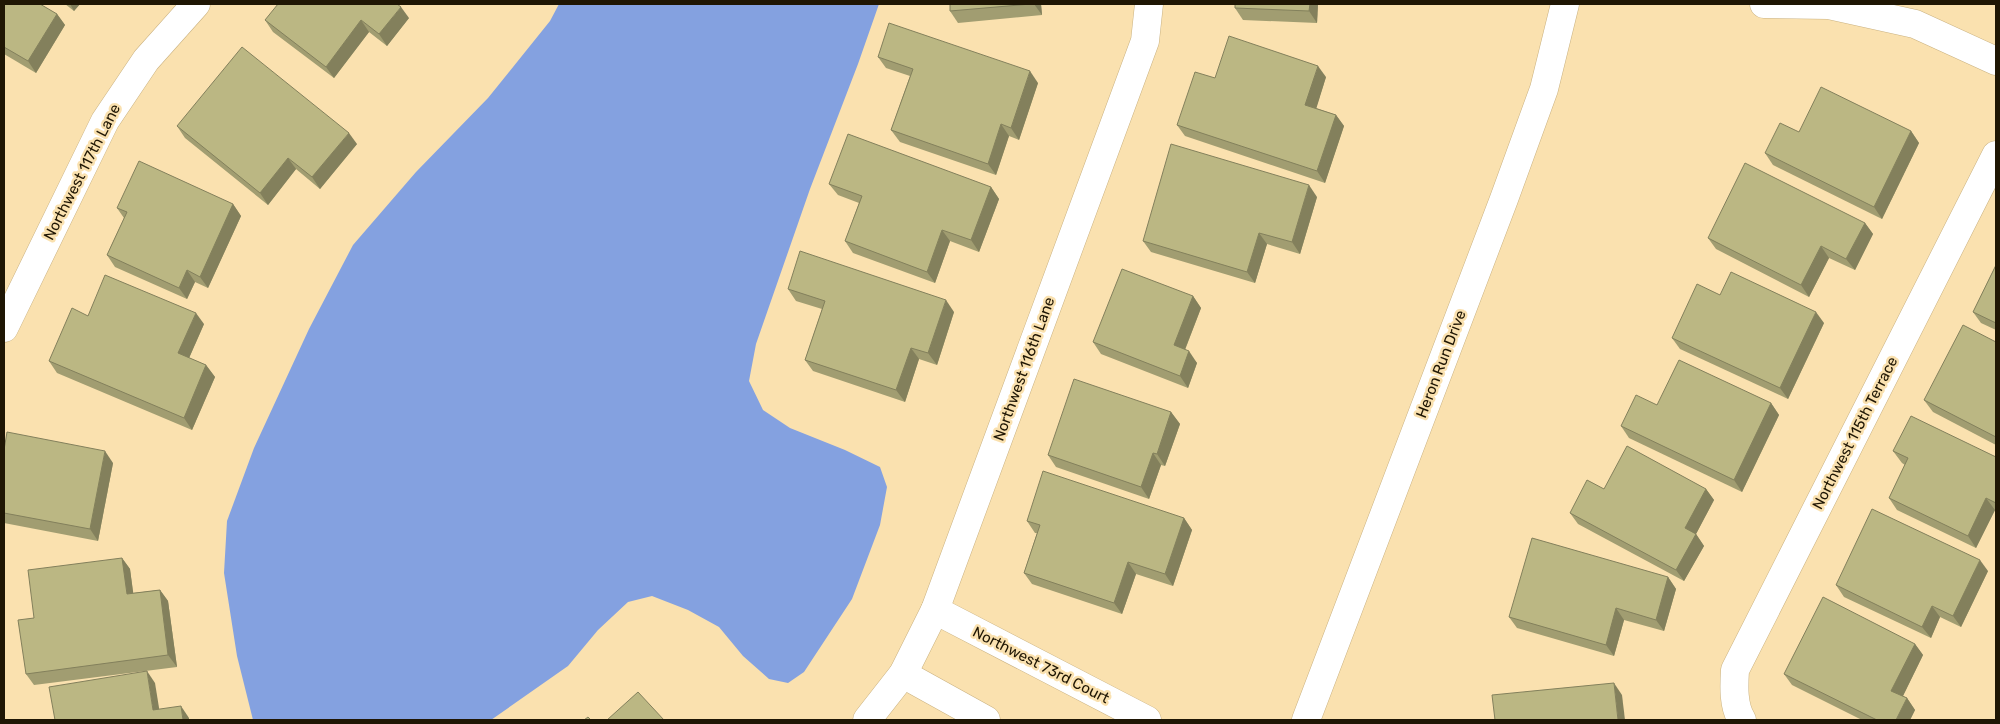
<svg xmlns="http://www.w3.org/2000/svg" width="2000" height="724" font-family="Rubik,sans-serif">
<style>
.water{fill:#84a1e0}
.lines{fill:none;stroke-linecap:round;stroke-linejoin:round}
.minor-casing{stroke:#cab281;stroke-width:29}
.tertiary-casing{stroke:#cab281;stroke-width:29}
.minor{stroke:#fff;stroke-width:28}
.tertiary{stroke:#fff;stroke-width:28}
.wall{fill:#a19d71}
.shaded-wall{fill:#83805c}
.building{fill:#bbb783;stroke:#83805c}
.labels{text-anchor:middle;stroke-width:5;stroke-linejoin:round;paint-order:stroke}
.street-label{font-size:15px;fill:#1f1604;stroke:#fae1af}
</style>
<rect width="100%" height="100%" fill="#fae1af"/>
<!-- water -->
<polygon class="water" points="559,4 879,4 858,64 810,189 756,344 749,381 763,410 790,428 845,450 880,467 887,487 880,525 852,599 804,672 788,683 769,679 743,656 719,627 688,610 652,596 628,602 598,630 568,666 491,720 253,720 237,656 224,573 227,521 254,448 309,329 353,245 416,172 488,98 550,21"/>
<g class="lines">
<!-- minor casing -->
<g class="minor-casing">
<g id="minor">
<polyline points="1764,4 1829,5 1915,24 1996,61"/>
<polyline points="4,328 105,121 146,60 196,4"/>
<polyline points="935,610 1147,720"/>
<polyline points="903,674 986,720"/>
<polyline points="867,720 903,674 935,610 1145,41 1149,4"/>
<path d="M 1742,720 C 1733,706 1734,686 1735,670 L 1996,155"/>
</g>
</g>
<!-- tertiary casing -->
<g class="tertiary-casing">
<polyline id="tertiary" points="1306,720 1504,199 1544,89 1565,4"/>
</g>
<!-- minor -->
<use href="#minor" class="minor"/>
<!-- tertiary -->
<use href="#tertiary" class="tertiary"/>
</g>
<!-- wall -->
<g class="wall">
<polygon points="4,4 57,14 65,25 36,73 4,54"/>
<polygon points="65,4 80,4 74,11"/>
<polygon points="950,4 1041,4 1042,15 958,23 950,11"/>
<polygon points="1235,4 1318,4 1317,23 1243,20 1235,8"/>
<polygon points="409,18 387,46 369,32 334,78 273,32 265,20"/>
<polygon points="878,57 1038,83 1019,140 1009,136 996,175 900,142 891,130 910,76 886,68"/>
<polygon points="1326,77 1316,108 1336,115 1344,126 1325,183 1185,136 1177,125 1215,78"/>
<polygon points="177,126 357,144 320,189 296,169 268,205 185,138"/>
<polygon points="1911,131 1919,143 1882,219 1773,165 1765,153 1799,132"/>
<polygon points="829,184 991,187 999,199 979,252 950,241 935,283 853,253 845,241 859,203 838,195"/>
<polygon points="1317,197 1300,254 1267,244 1255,283 1151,252 1143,241"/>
<polygon points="233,204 241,216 208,288 195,282 187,299 115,267 107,255 124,218 117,208"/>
<polygon points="1865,223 1873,234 1855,270 1829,258 1809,297 1716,249 1708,238"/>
<polygon points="1996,265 1996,330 1981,323 1973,312"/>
<polygon points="788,289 954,312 937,365 919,359 905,402 813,371 805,360 822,309 796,301"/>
<polygon points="1720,295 1824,323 1788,399 1680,349 1672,338"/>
<polygon points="1193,296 1201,308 1185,350 1197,363 1188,388 1101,354 1093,342"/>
<polygon points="88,316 204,324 189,358 206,365 215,377 192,430 57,373 49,361"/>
<polygon points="1996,342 1996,445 1933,412 1924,400"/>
<polygon points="1771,403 1779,415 1742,492 1629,438 1621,426 1657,405"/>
<polygon points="1171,412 1180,424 1165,466 1161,465 1149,499 1056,467 1048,455"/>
<polygon points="4,450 113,463 98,541 4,523"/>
<polygon points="1893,451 1996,457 1996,511 1995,510 1976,548 1897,510 1889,498 1905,465 1902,463"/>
<polygon points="1604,489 1706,489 1714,500 1696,534 1704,546 1684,581 1578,524 1570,513"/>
<polygon points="1184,518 1192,530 1173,586 1136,574 1122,614 1032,584 1024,573 1037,533 1035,533 1027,521"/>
<polygon points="122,558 130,569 133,593 160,590 168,601 177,667 34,685 26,674 34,618"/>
<polygon points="1988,571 1961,627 1940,617 1931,638 1844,597 1836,585"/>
<polygon points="1668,577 1676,589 1664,631 1624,620 1614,656 1517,628 1509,617"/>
<polygon points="1915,644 1923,655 1903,696 1907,698 1915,710 1910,720 1862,720 1792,685 1784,674"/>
</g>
<!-- shaded-wall -->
<g class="shaded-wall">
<polygon points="70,4 80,4 74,11"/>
<polygon points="1034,4 1041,4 1042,15"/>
<polygon points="1310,4 1318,4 1317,23 1309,11"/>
<polygon points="401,7 409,18 387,46 379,34"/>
<polygon points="57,14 65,25 36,73 28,61"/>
<polygon points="361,20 369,32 334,78 326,67"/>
<polygon points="1318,66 1326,77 1314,116 1305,105"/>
<polygon points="1030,71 1038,83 1019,140 1011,128"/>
<polygon points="1336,115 1344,126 1325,183 1317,171"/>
<polygon points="1001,124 1009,136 996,175 988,164"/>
<polygon points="1911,131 1919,143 1882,219 1874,207"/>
<polygon points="349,133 357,144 320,189 312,177"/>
<polygon points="288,158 296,169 268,205 260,193"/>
<polygon points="1309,185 1317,197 1300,254 1292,242"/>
<polygon points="991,187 999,199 979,252 971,240"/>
<polygon points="233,204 241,216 208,288 200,277"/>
<polygon points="1865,223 1873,234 1855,270 1846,259"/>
<polygon points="942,230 950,241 935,283 927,272"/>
<polygon points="1259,233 1267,244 1255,283 1247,272"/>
<polygon points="1821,246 1829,258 1809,297 1801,285"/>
<polygon points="187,270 195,282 187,299 179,288"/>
<polygon points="1193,296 1201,308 1182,357 1174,345"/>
<polygon points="946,300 954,312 937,365 928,353"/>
<polygon points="1816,312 1824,323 1788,399 1780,388"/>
<polygon points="196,313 204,324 186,365 178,353"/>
<polygon points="911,348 919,359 905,402 896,390"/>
<polygon points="1189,351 1197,363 1188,388 1180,376"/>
<polygon points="206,365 215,377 192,430 184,418"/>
<polygon points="1771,403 1779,415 1742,492 1734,480"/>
<polygon points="1171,412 1180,424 1165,466 1157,454"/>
<polygon points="105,451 113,463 98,541 90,529"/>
<polygon points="1153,453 1161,465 1149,499 1141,487"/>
<polygon points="1706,489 1714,500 1696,534 1704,546 1684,581 1676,570 1685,528"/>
<polygon points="1986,498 1995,510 1976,548 1968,536"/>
<polygon points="1184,518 1192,530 1173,586 1165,574"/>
<polygon points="122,558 130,569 135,606 127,594"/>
<polygon points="1980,560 1988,571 1961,627 1953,616"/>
<polygon points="1128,562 1136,574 1122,614 1114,603"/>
<polygon points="1668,577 1676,589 1664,631 1656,620"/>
<polygon points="160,590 168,601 177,667 168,655"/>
<polygon points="1932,606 1940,617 1931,638 1922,627"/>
<polygon points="1616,608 1624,620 1614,656 1606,645"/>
<polygon points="1915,644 1923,655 1900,702 1891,691"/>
<polygon points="147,671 155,683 161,720 153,710"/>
<polygon points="1614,683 1622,695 1625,720 1618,720"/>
<polygon points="1907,698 1915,710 1910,720 1896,720"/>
<polygon points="181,706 189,718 189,720 183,720"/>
</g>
<!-- building -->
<g class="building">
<polygon points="4,4 40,4 57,14 28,61 4,47"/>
<polygon points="278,4 397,4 401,7 379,34 361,20 326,67 265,20"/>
<polygon points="950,4 1031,4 950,11"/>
<polygon points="1235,4 1310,4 1309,11 1235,8"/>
<polygon points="889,23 1030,71 1011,128 1001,124 988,164 891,130 913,69 878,57"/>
<polygon points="1229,36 1318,66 1305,105 1336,115 1317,171 1177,125 1195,72 1215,78"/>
<polygon points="242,47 349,133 312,177 288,158 260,193 177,126"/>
<polygon points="1821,87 1911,131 1874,207 1765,153 1780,123 1799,132"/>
<polygon points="848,134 991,187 971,240 942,230 927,272 845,241 862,196 829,184"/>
<polygon points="1171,144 1309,185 1292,242 1259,233 1247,272 1143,241"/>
<polygon points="139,161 233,204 200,277 187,270 179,288 107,255 127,212 117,208"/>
<polygon points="1745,163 1865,223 1846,259 1821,246 1801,285 1708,238"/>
<polygon points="800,251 946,300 928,353 911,348 896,390 805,360 825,301 788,289"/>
<polygon points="1996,265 1996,323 1973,312"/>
<polygon points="1122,269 1193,296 1174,345 1189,351 1180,376 1093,342"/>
<polygon points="1731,272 1816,312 1780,388 1672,338 1697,284 1720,295"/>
<polygon points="105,275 196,313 178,353 206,365 184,418 49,361 72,308 88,316"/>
<polygon points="1963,325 1996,342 1996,437 1924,400"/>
<polygon points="1679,360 1771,403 1734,480 1621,426 1636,395 1657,405"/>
<polygon points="1074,379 1171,412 1157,454 1153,453 1141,487 1048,455"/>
<polygon points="1911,416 1996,457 1996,503 1986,498 1968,536 1889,498 1908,458 1893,451"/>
<polygon points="7,432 105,451 90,529 4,513 4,450"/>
<polygon points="1627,446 1706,489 1685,528 1696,534 1676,570 1570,513 1587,480 1604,489"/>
<polygon points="1043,471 1184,518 1165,574 1128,562 1114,603 1024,573 1040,525 1027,521"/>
<polygon points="1872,509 1980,560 1953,616 1932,606 1922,627 1836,585"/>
<polygon points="1532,538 1668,577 1656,620 1616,608 1606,645 1509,617"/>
<polygon points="122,558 127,594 160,590 168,655 26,674 18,620 34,618 28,570"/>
<polygon points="1823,597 1915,644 1891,691 1907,698 1896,720 1877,720 1784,674"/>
<polygon points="147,671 153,710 181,706 183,720 55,720 49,687"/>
<polygon points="1614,683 1618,720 1495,720 1492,695"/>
<polygon points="638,692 664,720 607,720"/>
<polygon points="588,717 591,720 584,720"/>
</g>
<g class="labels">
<!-- street labels -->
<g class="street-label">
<text transform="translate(82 172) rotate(-63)" y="5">Northwest 117th Lane</text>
<text transform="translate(1441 364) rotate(-69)" y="5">Heron Run Drive</text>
<text transform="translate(1024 369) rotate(-70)" y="5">Northwest 116th Lane</text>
<text transform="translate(1855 433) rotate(-63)" y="5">Northwest 115th Terrace</text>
<text transform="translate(1041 665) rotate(27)" y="5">Northwest 73rd Court</text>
</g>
</g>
<!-- border -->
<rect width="2000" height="724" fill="none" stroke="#1f1604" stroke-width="10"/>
</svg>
